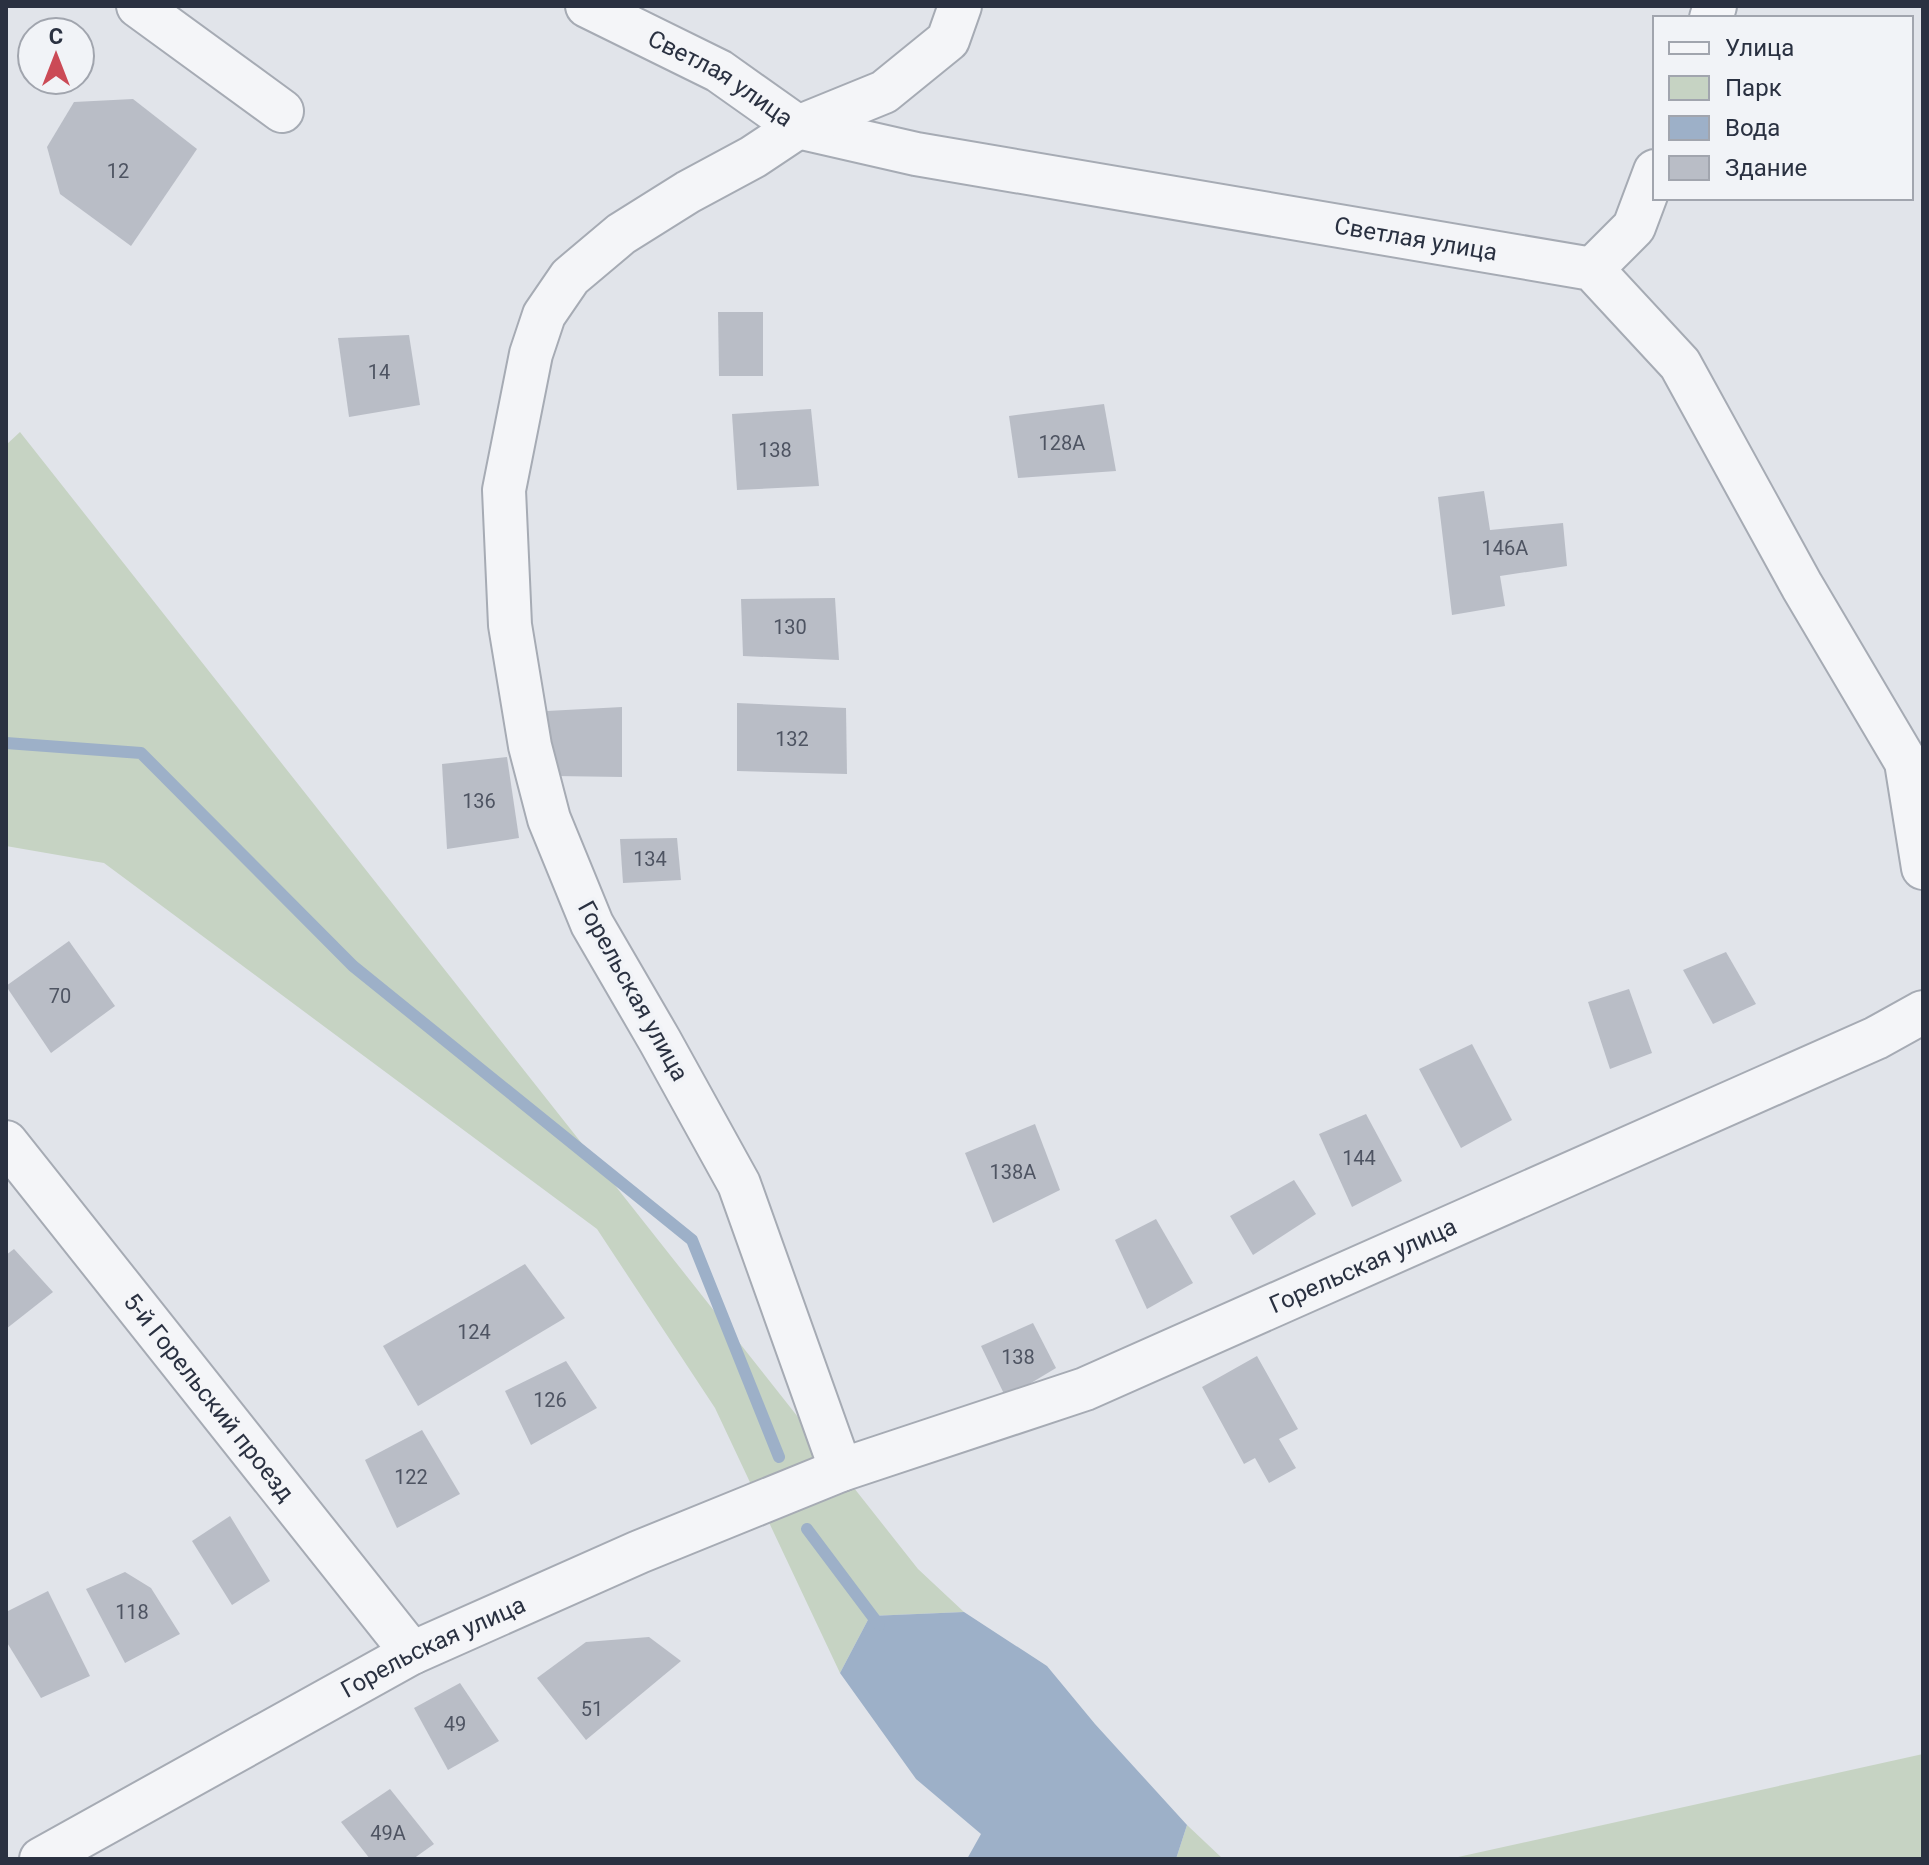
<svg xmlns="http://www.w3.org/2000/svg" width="1929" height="1865" font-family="Roboto,sans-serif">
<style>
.green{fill:#c6d3c3}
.water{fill:#9db0c8}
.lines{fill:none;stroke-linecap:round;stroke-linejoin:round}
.stream{stroke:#9db0c8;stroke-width:12}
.building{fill:#b9bdc6}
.minor-casing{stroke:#a6abb4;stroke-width:46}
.minor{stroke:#f4f5f8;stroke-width:42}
.labels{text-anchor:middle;stroke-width:7;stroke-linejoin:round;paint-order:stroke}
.number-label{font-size:20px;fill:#4e5462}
.street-label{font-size:24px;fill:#2a3141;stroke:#f1f3f7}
</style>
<rect width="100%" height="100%" fill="#e1e4ea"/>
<!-- green -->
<g class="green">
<polygon points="20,432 918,1569 964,1612 870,1616 840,1673 715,1408 597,1229 104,863 6,846 6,445"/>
<polygon points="1923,1754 1923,1859 1449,1859"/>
<polygon points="1187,1825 1223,1859 1176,1859"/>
</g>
<!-- water -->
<polygon class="water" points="964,1612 1047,1666 1095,1724 1187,1825 1176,1859 967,1859 981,1834 916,1779 840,1673 870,1616"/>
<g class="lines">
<!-- stream -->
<g class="stream">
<polyline points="6,743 141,753 353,966 692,1240 779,1457"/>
<polyline points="807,1529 879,1625"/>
</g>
</g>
<!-- building -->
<g class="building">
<polygon points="133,99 197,149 131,246 60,194 47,147 74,102"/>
<polygon points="718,312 763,312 763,376 719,376"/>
<polygon points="409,335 420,405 349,417 338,338"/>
<polygon points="1104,404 1116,471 1018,478 1009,416"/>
<polygon points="811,409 819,486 737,490 732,414"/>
<polygon points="1484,491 1490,530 1563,523 1567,566 1500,576 1505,606 1452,615 1438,497"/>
<polygon points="835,598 839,660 743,656 741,599"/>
<polygon points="737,703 846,708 847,774 737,771"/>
<polygon points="622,707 622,777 555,776 547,711"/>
<polygon points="507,757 519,838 447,849 442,764"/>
<polygon points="677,838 681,880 623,883 620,839"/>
<polygon points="69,941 115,1006 51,1053 6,986"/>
<polygon points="1726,952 1756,1004 1713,1024 1683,970"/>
<polygon points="1629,989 1652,1053 1610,1069 1588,1002"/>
<polygon points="1472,1044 1512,1120 1461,1148 1419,1069"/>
<polygon points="1366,1114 1402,1181 1352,1207 1319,1134"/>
<polygon points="1035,1124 1060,1190 993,1223 965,1153"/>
<polygon points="1294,1180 1316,1214 1253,1255 1230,1216"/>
<polygon points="1156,1219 1193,1283 1147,1309 1115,1240"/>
<polygon points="14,1249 53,1292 6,1329 6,1255"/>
<polygon points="525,1264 565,1318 418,1406 383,1346"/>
<polygon points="1033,1323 1056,1368 1006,1398 981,1346"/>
<polygon points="1257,1356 1298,1429 1279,1439 1296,1468 1269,1483 1255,1458 1244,1464 1202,1387"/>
<polygon points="566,1361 597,1408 531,1445 505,1391"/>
<polygon points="422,1430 460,1494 397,1528 365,1460"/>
<polygon points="230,1516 270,1581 232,1605 192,1541"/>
<polygon points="125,1572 151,1588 180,1634 125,1663 86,1589"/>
<polygon points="48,1591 90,1676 41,1698 6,1641 6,1612"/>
<polygon points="649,1637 681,1661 586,1740 537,1678 586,1642"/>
<polygon points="460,1683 499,1741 448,1770 414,1708"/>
<polygon points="390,1789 434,1844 413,1859 370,1859 341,1822"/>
</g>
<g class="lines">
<!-- minor casing -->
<g class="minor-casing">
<g id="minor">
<polyline points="138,6 282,111"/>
<path id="s1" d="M 587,6 L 719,71 L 798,127 L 916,154 L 1592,269 L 1680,364 L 1802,586 L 1906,762 L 1923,868"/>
<polyline points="1711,18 1715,6"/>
<polyline points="1592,269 1634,227 1655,171"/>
<path id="s2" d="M 6,1142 L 412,1653"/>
<polyline points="841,1470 739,1184 660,1041 592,924 549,819 530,746 510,625 504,490 531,354 544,315 570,277 621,234 688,192 753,157 798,127 884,92 948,40 960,6"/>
<path id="s3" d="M 41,1859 L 412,1653 L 639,1552 L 841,1470 L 1085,1389 L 1876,1038 L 1923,1012"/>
</g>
</g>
<!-- minor -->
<use href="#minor" class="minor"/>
</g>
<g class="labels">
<!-- number labels -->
<g class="number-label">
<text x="118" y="178">12</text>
<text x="379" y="379">14</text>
<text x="1062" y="450">128А</text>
<text x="775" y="457">138</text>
<text x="1505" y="555">146А</text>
<text x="790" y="634">130</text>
<text x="792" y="746">132</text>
<text x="479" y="808">136</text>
<text x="650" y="866">134</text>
<text x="60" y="1003">70</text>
<text x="1359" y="1165">144</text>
<text x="1013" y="1179">138А</text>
<text x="474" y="1339">124</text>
<text x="1018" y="1364">138</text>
<text x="550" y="1407">126</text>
<text x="411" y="1484">122</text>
<text x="132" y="1619">118</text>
<text x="592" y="1716">51</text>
<text x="455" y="1731">49</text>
<text x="388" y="1840">49А</text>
</g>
<!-- street labels -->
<g class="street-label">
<text dy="8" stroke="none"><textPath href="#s1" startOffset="152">Светлая улица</textPath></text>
<text dy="8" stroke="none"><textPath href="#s1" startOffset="872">Светлая улица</textPath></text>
<text transform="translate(633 991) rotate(61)" y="8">Горельская улица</text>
<text dy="8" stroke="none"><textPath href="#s3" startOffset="1452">Горельская улица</textPath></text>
<text dy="8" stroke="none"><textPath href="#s2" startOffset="326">5-й Горельский проезд</textPath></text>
<text dy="8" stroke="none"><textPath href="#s3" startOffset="446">Горельская улица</textPath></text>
</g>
</g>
<!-- border -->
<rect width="1929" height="1865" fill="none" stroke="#2a3141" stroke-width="16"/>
<!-- legend -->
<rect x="1653" y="16" width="260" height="184" fill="#f1f3f7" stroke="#a1a5ae" stroke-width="2"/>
<rect x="1669" y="42" width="40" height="12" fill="#f4f5f8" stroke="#a1a5ae" stroke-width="2"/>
<text x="1725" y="56" font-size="24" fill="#2a3141">Улица</text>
<rect x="1669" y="76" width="40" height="24" fill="#c6d3c3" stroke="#a1a5ae" stroke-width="2"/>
<text x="1725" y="96" font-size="24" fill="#2a3141">Парк</text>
<rect x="1669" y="116" width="40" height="24" fill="#9db0c8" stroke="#a1a5ae" stroke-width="2"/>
<text x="1725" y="136" font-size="24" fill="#2a3141">Вода</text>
<rect x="1669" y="156" width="40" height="24" fill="#b9bdc6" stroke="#a1a5ae" stroke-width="2"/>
<text x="1725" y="176" font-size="24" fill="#2a3141">Здание</text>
<!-- north arrow -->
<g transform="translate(56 56)"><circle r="38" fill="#f1f3f7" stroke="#a1a5ae" stroke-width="2"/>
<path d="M0-6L14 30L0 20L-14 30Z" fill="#cb4a56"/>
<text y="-12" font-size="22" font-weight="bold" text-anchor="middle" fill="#2a3141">С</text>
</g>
</svg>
